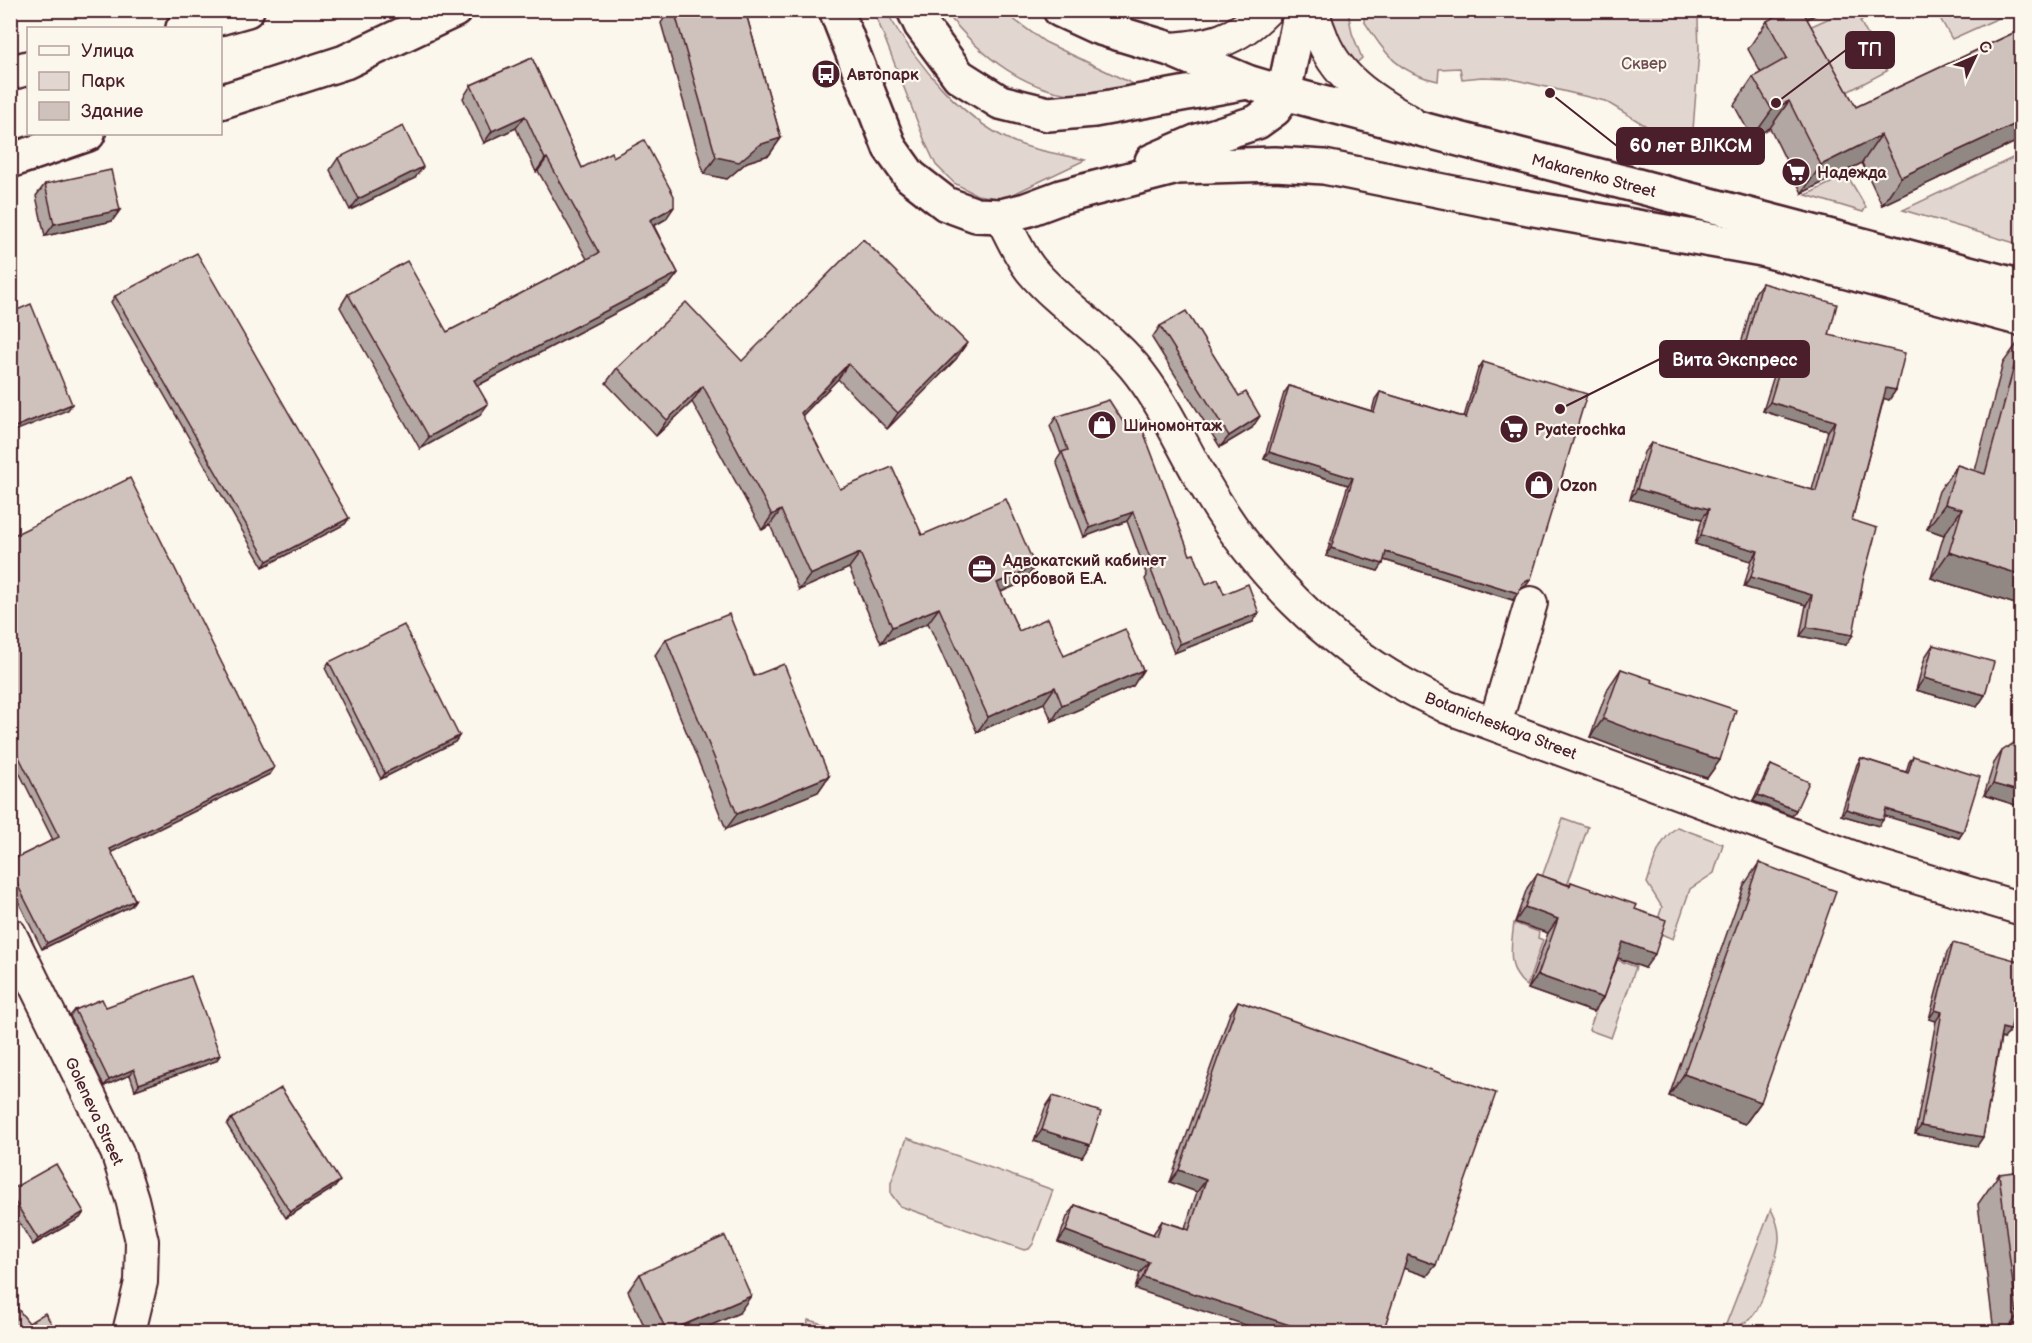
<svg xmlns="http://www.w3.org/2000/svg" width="2032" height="1343" font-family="'Balsamiq Sans',sans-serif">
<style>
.green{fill:#e2d7d0;stroke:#967b7e;stroke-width:1.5}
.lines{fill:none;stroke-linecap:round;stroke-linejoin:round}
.street-casing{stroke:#4a1f2b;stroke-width:36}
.secondary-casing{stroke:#4a1f2b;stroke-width:38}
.street{stroke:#fbf7ec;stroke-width:32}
.secondary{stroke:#fbf7ec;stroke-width:33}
.wall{fill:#b2a7a2;stroke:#4a1f2b;stroke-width:1.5}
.shaded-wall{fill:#918884;stroke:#4a1f2b;stroke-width:1.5}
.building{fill:#cfc2bc;stroke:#4a1f2b;stroke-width:1.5}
.labels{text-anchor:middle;stroke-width:4.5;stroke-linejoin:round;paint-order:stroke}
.park-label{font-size:16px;fill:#704d54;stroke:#fbf7ec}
.poi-label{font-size:16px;font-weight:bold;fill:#4a1f2b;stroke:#fbf7ec;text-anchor:start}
.street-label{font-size:16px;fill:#4a1f2b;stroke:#fbf7ec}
.leader{fill:none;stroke:#4a1f2b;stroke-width:2}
.callout-dot{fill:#4a1f2b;stroke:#fbf7ec;stroke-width:2}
.callout{fill:#4a1f2b;stroke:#4a1f2b;stroke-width:2}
.callout-label{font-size:18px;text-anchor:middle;font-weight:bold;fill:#fff}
</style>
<rect width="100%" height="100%" fill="#fbf7ec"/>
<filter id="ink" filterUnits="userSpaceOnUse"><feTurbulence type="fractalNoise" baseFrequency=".0167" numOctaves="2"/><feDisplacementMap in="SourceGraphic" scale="12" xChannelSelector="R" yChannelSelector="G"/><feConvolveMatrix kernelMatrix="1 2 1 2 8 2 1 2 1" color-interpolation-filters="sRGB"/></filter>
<g filter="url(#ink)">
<!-- green -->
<g class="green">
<path d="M 874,11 L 886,11 C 915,62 965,125 1022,145 C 1042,152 1065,155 1085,160 L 1003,199 L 977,195 L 954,183 L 936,165 L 926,144 Z"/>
<path d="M 945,11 L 1002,11 L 1045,42 L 1133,84 C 1119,89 1104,94 1088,95 C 1029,96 979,55 945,11 Z"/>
<polygon points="1328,11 1348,11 1352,33 1362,58 1351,68"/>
<path d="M 1365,11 L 1700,11 L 1698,20 L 1699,51 L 1693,130 L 1661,135 L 1605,101 L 1508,78 L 1482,77 L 1462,79 L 1460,68 L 1439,69 L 1438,81 C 1397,73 1385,53 1364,21 Z"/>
<polygon points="1779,11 1783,11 1794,34 1845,11 1882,11 1860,21 1887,71 1830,101 1791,35"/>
<polygon points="1936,11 2014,11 1952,39"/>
<polygon points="2021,154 2022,242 2018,244 1903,210"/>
<polygon points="1847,175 1866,207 1863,212 1806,195"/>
<polygon points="1563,818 1588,827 1563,897 1538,888"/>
<path d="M 1677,827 L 1723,844 L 1714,873 L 1690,889 L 1673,939 L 1654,931 L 1662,907 L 1647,883 C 1654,862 1658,841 1677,827 Z"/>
<path d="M 1514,923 L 1539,932 L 1538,938 L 1543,940 L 1527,986 C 1506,971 1511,946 1514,923 Z"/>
<polygon points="1615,959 1636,967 1611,1038 1589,1030"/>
<polygon points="907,1138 1053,1190 1033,1244 1029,1249 1024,1250 900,1206 891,1194 891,1183"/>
<path d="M 1771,1209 C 1775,1217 1779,1226 1779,1236 C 1780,1249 1763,1302 1755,1313 C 1749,1322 1733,1330 1723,1332 Z"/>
<polygon points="808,1320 855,1332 807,1332"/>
</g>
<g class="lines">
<!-- street casing -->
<g class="street-casing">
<g id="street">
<path d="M 1314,10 C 1314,18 1317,26 1320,33 C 1334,76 1371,100 1409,121"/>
<path d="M 1170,49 C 1211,46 1236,41 1266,10"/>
<path d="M 1001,216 C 1010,233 1020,257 1032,271 C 1064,309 1110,334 1140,374 C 1169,412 1186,455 1211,495 C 1257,571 1325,640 1403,684 C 1417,692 1432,699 1447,707 L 1868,863 L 2022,909"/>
<polyline points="1495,724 1531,603"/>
<polyline points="10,934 117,1152 132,1199 142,1241 141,1282 129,1332"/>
</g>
</g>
<!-- secondary casing -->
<g class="secondary-casing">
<g id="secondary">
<polyline points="836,10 890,148 910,176 946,204 976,215 1001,216 1026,210 1061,197 1177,167 1275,164 1324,167 1512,205 1762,249 2022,319"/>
<polyline points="914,10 921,25 959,76 1000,102 1048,114 1094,110 1247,82"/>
<polyline points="1060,10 1097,27 1170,49 1247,82 1284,93 2022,287"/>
<polyline points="183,28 247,10"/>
<polyline points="10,73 28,68"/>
<polyline points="220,102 345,62 455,10"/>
<polyline points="10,161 88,134"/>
<polyline points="1152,161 1198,141 1257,122 1275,109 1284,93 1301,10"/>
</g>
</g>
<!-- street -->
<use href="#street" class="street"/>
<!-- secondary -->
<use href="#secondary" class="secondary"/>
</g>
<!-- wall -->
<g class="wall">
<polygon points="669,10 745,10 781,138 769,155 747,162 727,179 704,174 661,23"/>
<polygon points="1787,10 1825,10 1807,19 1856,107 2022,29 2022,139 1882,205 1862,163 1802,193 1770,128 1752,138 1734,105 1753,77 1761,73 1748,49 1767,21"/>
<polygon points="532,58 582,168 613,157 666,219 654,226 678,273 669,285 477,386 479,416 420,449 340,307 348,294 447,332 587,259 538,171 536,172 516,128 484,143 463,98 471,85"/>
<polygon points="338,158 415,178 350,210 330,170"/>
<polygon points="45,184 120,210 112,221 45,236 36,196"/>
<polygon points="1762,283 1829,335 1896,390 1889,400 1884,398 1852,520 1846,645 1800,636 1806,605 1744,587 1751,561 1695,544 1702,519 1630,499 1644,452 1651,443 1812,490 1828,431 1763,411 1777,366 1738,355 1755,293"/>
<polygon points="115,296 349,518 345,524 263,567 111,302"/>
<polygon points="1160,326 1239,396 1252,428 1220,447 1152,338"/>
<polygon points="2022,337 2022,606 1931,578 1944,535 1927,529 1939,491 1957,465 1975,471 2003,363"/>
<polygon points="956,359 887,429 838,379 802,416 840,489 922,535 1024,582 1001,592 1019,631 1064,656 1143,670 1133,686 1052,721 1044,703 977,732 928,623 881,643 849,568 799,590 770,525 762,530 692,402 656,436 606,383 617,368 742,361"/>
<polygon points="1483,362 1526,586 1520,589 1513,600 1384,560 1378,571 1326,556 1348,485 1264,459 1284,393 1289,386 1372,411 1375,399 1380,392 1464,417 1478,369"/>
<polygon points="1056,417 1190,555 1206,584 1224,594 1253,622 1174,653 1145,579 1147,576 1127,521 1084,537 1056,461 1061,454 1050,426"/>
<polygon points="10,537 274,768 270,774 111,852 135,900 131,906 42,949 10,885 10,861 53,840 10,754"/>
<polygon points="666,639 754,676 829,776 818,792 726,829 655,655"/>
<polygon points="1933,645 1985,695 1977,707 1916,690 1925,657"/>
<polygon points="329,662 459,736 455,742 381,779 325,668"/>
<polygon points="1621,669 1652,682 1720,760 1707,778 1648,759 1590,737 1608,688"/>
<polygon points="2022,741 2022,807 1984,795 1994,763 2002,751"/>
<polygon points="1913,756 1963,832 1959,838 1884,815 1879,826 1841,815 1857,764 1861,758 1906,772 1909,762"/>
<polygon points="1771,765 1796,810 1792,816 1753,801 1767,771"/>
<polygon points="1759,863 1761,1102 1745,1124 1669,1096 1744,885"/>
<polygon points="1537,874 1569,885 1571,882 1635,909 1645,968 1618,958 1603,998 1593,1012 1528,989 1548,933 1515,922 1527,888"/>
<polygon points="1953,943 2004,1039 2001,1038 1983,1137 1977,1146 1915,1134 1936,1021 1929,1019 1947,952"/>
<polygon points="1238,1001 1427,1276 1404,1268 1135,1289 1140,1273 1058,1242 1067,1217 1075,1205 1153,1234 1162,1221 1185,1228 1197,1192 1170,1182 1230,1013"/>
<polygon points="106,1007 220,1055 216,1061 135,1090 130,1075 104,1086 70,1016 75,1010"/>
<polygon points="1053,1096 1082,1157 1034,1141 1045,1108"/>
<polygon points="231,1119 335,1187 286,1218 227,1125"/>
<polygon points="1999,1174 2022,1332 1994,1332 1978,1204"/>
<polygon points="10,1190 84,1212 80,1218 33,1245 10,1207"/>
<polygon points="640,1274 739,1313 696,1332 647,1332 628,1291"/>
</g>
<!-- shaded-wall -->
<g class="shaded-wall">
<polygon points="1804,10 1825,10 1794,25"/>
<polygon points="1789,101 1770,128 1752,138 1772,110"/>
<polygon points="525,116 516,128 484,143 492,131"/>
<polygon points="2022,121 2022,139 1882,205 1901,177"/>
<polygon points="1881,135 1862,163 1802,193 1821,165"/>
<polygon points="781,138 769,155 747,162 727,179 704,174 716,157"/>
<polygon points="547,158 538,171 536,172 545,159"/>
<polygon points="423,167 415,178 350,210 358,199"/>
<polygon points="674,207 666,219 642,232 650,220"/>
<polygon points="120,210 112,221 45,236 54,224"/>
<polygon points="678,273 669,285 465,392 474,380"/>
<polygon points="967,343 956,359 887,429 898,413"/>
<polygon points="1745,345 1784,356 1777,366 1738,355"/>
<polygon points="848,364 838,379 790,428 801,413"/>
<polygon points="703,386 692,402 656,436 667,420"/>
<polygon points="1886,388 1896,390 1889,400 1879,397"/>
<polygon points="1770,402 1835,421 1828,431 1763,411"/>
<polygon points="72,404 68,410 10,433 10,429"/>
<polygon points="488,404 479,416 420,449 429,437"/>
<polygon points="1260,416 1252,428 1220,447 1229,436"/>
<polygon points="1269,452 1353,478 1348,485 1264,459"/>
<polygon points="1637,489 1709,509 1702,519 1630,499"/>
<polygon points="1945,504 1962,509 1944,535 1927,529"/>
<polygon points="781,510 770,525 762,530 772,515"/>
<polygon points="1133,512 1127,521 1084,537 1090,528"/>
<polygon points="349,518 345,524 263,567 267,561"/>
<polygon points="1701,535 1758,551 1751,561 1695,544"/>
<polygon points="1331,548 1383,564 1378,571 1326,556"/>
<polygon points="1386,552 1518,593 1513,600 1381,559"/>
<polygon points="1949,552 2022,575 2022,606 1931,578"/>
<polygon points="860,553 849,568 799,590 810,575"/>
<polygon points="1035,566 1024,582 986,598 997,583"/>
<polygon points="1751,577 1812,595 1806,605 1744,587"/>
<polygon points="1531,579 1526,586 1518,590 1523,583"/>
<polygon points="939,608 928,623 881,643 892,627"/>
<polygon points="1259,613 1253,622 1174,653 1180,644"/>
<polygon points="1807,627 1853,635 1846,645 1800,636"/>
<polygon points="1143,670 1133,686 1052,721 1062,705"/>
<polygon points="1924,678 1985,695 1977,707 1916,690"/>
<polygon points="1055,687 1044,703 977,732 988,717"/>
<polygon points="1603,719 1720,760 1707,778 1648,759 1590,737"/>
<polygon points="459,736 455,742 381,779 385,773"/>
<polygon points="274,768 270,774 106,855 110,849"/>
<polygon points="829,776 818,792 726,829 737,814"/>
<polygon points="1993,784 2022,792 2022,807 1984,795"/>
<polygon points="1758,795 1796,810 1792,816 1753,801"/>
<polygon points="1846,809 1883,820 1879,826 1841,815"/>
<polygon points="1886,809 1963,832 1959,838 1882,815"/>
<polygon points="135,900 131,906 42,949 47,943"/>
<polygon points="1525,907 1558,919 1548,933 1515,922"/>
<polygon points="1623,942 1655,954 1645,968 1613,956"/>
<polygon points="1538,975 1603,998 1593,1012 1528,989"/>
<polygon points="1935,1010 1942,1012 1936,1021 1929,1019"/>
<polygon points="2002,1028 2010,1030 2004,1039 1996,1036"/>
<polygon points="220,1055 216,1061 135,1090 139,1084"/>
<polygon points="134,1069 130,1075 104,1086 109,1080"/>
<polygon points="1684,1074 1761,1102 1745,1124 1669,1096"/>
<polygon points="1921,1126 1983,1137 1977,1146 1915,1134"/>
<polygon points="1042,1130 1090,1145 1082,1157 1034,1141"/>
<polygon points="1179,1170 1206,1180 1197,1192 1170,1182"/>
<polygon points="340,1181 335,1187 286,1218 290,1212"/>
<polygon points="84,1212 80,1218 33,1245 38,1239"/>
<polygon points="1066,1231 1149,1262 1140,1273 1058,1242"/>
<polygon points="1408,1255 1436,1265 1427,1276 1400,1267"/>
<polygon points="1143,1277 1311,1332 1267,1332 1135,1289"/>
<polygon points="751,1296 739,1313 696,1332 668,1332"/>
<polygon points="2022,1315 2022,1332 2006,1332 2017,1316"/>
</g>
<!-- building -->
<g class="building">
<polygon points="674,10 745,10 781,138 759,145 739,162 716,157"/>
<polygon points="1787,10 1802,10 1856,107 2022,29 2022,121 1901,177 1881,135 1821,165 1789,101 1772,110 1753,77 1787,58 1767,21"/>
<polygon points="532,58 582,168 611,152 613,157 644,140 674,196 674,207 650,220 678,273 474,380 488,404 429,437 348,294 407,261 447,332 599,253 547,158 545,159 525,116 492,131 471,85"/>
<polygon points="403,126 423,167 358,199 338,158"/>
<polygon points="111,170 120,210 54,224 45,184"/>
<polygon points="863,239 967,343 898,413 848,364 801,413 840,489 892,467 922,535 1006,499 1035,566 997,583 1019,631 1048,618 1064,656 1125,629 1143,670 1062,705 1055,687 988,717 939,608 892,627 860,553 810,575 781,510 772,515 703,386 667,420 617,368 686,302 742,361"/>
<polygon points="197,253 349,518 267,561 115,296"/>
<polygon points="1762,283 1837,304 1829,335 1905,353 1896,390 1886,388 1852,520 1877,528 1863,580 1853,635 1807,627 1812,595 1751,577 1758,551 1701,535 1709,509 1637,489 1651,443 1816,491 1835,421 1770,402 1784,356 1745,345"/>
<polygon points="31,304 72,404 10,429 10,313"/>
<polygon points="1186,311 1239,396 1246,392 1260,416 1229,436 1160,326"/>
<polygon points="2022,337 2022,575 1949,552 1962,509 1945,504 1957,465 1985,474"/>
<polygon points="1483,362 1587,394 1531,579 1523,583 1518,593 1386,552 1383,564 1331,548 1353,478 1269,452 1289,386 1374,412 1380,392 1466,418"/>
<polygon points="1109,400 1125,425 1139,420 1190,555 1194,554 1206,584 1218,579 1224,594 1248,584 1259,613 1180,644 1151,570 1154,569 1133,512 1090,528 1062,452 1068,450 1056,417"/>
<polygon points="130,478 274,768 110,849 135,900 47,943 10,870 10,861 59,837 10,739 10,537"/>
<polygon points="729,614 754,676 784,664 829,776 737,814 666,639"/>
<polygon points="404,625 459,736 385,773 329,662"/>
<polygon points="1933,645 1994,662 1985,695 1924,678"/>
<polygon points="1621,669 1653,680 1652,682 1736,710 1720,760 1661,741 1603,719"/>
<polygon points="2022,741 2022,792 1993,784 2002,751 2014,743"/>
<polygon points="1913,756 1980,777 1963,832 1886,809 1883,820 1846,809 1861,758 1908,773"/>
<polygon points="1771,765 1809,782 1796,810 1758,795"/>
<polygon points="1759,863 1836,891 1761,1102 1684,1074"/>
<polygon points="1537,874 1570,886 1571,882 1637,905 1635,909 1666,920 1655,954 1623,942 1603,998 1538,975 1558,919 1525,907"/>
<polygon points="1953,943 2022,962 2022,987 2010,1030 2002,1028 1983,1137 1921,1126 1942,1012 1935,1010"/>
<polygon points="191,976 220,1055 139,1084 134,1069 109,1080 75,1010 102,999 106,1007"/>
<polygon points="1238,1001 1496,1093 1436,1265 1408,1255 1383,1332 1311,1332 1143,1277 1149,1262 1066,1231 1075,1205 1157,1236 1162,1221 1189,1230 1206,1180 1179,1170"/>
<polygon points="281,1088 340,1181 290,1212 231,1119"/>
<polygon points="1053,1096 1101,1112 1090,1145 1042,1130"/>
<polygon points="56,1164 84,1212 38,1239 10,1194 10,1190"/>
<polygon points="2022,1171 2022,1315 2017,1316 1999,1174"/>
<polygon points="725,1236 751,1296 667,1332 640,1274"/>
<polygon points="10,1299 29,1323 45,1313 57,1332 10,1332"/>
</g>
</g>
<!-- icons -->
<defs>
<g id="bus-disc" transform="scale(1.5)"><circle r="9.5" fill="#4a1f2b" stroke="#fbf7ec"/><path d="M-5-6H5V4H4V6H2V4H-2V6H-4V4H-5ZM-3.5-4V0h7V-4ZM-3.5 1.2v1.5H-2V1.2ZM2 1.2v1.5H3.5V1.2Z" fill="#fff"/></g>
<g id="supermarket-disc" transform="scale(1.5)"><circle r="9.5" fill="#4a1f2b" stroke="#fbf7ec"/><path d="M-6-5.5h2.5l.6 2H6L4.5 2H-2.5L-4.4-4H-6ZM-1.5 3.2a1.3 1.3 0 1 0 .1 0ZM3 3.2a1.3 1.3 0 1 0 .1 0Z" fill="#fff"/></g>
<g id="shop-disc" transform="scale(1.5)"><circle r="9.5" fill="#4a1f2b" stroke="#fbf7ec"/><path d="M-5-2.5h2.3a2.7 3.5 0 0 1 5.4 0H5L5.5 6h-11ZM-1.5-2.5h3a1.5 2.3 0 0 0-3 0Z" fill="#fff"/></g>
<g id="office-disc" transform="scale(1.5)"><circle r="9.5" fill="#4a1f2b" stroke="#fbf7ec"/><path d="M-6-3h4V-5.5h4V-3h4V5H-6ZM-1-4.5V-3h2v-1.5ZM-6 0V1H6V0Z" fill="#fff"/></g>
</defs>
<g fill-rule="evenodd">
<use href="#bus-disc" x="826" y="74"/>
<use href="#supermarket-disc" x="1796" y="172"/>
<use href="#shop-disc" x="1102" y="425"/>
<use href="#supermarket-disc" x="1514" y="429"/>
<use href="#shop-disc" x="1539" y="485"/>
<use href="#office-disc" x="982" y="569"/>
</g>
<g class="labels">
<!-- park labels -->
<g class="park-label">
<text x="1644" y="69">Сквер</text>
</g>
<!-- poi labels -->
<g class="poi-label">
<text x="847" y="80">Автопарк</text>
<text x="1817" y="178">Надежда</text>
<text x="1123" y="431">Шиномонтаж</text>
<text x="1535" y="435">Pyaterochka</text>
<text x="1560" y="491">Ozon</text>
<text x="1003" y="566">Адвокатский кабинет<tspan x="1003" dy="18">Горбовой Е.А.</tspan></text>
</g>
<!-- street labels -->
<g class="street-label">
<text transform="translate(1594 175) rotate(15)" y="6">Makarenko Street</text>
<text transform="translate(1501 725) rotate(21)" y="6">Botanicheskaya Street</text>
<text transform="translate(95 1111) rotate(65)" y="6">Goleneva Street</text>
</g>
</g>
<!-- callouts -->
<path class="leader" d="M1776 103L1846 50M1550 93L1617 146M1560 409L1660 359"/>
<g class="callout-dot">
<circle cx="1776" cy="103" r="6"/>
<circle cx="1550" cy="93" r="6"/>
<circle cx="1560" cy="409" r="6"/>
</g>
<g class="callout">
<rect x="1846" y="32" width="48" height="36" rx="6"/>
<rect x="1617" y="128" width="147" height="36" rx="6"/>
<rect x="1660" y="341" width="149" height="36" rx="6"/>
</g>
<g class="callout-label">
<text x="1870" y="56">ТП</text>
<text x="1691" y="152">60 лет ВЛКСМ</text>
<text x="1735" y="366">Вита Экспресс</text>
</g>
<!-- margin -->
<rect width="2032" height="1343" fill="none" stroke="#fbf7ec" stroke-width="36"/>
<rect x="18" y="18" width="1996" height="1307" fill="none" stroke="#4a1f2b" stroke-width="2" filter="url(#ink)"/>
<!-- legend -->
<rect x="27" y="27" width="195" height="108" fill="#fbf7ec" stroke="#b4a19f" stroke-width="1.5"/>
<rect x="39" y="46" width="30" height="9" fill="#fbf7ec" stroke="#b4a19f" stroke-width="1.5"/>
<text x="81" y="57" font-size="18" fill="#4a1f2b">Улица</text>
<rect x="39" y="72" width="30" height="18" fill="#e2d7d0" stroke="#b4a19f" stroke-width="1.5"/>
<text x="81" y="87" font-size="18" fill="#4a1f2b">Парк</text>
<rect x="39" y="102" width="30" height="18" fill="#cfc2bc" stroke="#b4a19f" stroke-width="1.5"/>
<text x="81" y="117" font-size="18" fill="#4a1f2b">Здание</text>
<!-- north arrow -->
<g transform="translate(1975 57) rotate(46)" stroke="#fbf7ec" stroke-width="4.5" paint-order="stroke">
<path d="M0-4.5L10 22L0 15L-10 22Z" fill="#4a1f2b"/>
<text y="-9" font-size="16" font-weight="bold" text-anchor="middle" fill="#4a1f2b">С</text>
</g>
</svg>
